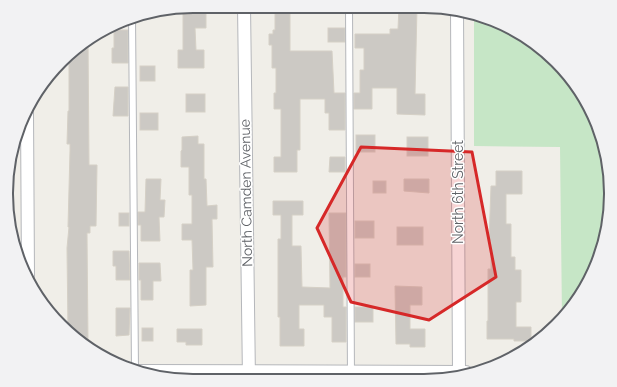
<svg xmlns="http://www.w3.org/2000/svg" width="617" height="387" font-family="Raleway,sans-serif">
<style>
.green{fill:#c6e6c6}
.building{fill:#ccc9c4;stroke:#d5d0c6}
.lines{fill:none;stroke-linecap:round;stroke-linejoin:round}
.lane-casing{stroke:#b5b7bb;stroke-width:8}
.street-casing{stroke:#b5b7bb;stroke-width:14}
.lane{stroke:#fff;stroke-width:6}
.street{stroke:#fff;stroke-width:12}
.marked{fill:#d62828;fill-opacity:0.2;stroke:#d62828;stroke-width:3;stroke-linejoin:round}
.labels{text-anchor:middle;stroke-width:3;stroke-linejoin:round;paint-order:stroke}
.street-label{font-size:14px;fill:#5f6267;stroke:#fff}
.rim{fill:none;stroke:#5f6267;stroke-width:2}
</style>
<rect width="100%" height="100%" fill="#f0eee8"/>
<!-- green -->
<polygon class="green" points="474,15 495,20 538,45 586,100 609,169 605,242 572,308 562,317 560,147 474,146"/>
<!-- building -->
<g class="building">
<polygon points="275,6 290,7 290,51 332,51 334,93 345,93 345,130 329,130 329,113 325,113 325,99 300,99 300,150 297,150 297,172 274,172 274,157 281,157 281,109 274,109 274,93 276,93 276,68 272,68 272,45 269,45 269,34 273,34 273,30 275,30"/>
<polygon points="399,7 417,7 415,94 425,94 425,115 397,114 397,88 372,88 372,109 354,109 354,93 360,93 360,70 364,70 364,48 355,48 355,34 390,34 390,29 398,29"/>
<polygon points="189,8 206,8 206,28 195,28 196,50 204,50 204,68 178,68 178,50 183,50 183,14 189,14"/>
<rect x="328" y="28" width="17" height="14"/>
<polygon points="114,30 128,30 128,63 112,63 112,48 114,48"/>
<polygon points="88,39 89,165 97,165 96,226 90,226 90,233 87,233 88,342 80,342 68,330 67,248 69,227 68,227 70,151 70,144 67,144 68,111 69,111 69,57"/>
<rect x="140" y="66" width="15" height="15"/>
<polygon points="115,87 128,87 128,116 113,116"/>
<rect x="186" y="94" width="19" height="18"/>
<rect x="140" y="113" width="18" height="17"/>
<rect x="356" y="135" width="19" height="17"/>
<polygon points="198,136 198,144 204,144 204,179 206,179 207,206 217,205 217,219 212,219 213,267 206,267 206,305 190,306 190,270 193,270 192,240 182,240 182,224 192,224 192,195 189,195 189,167 181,167 181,151 182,150 182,137"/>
<rect x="407" y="137" width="21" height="19"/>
<polygon points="330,157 345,157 345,172 329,172"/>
<polygon points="496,171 522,171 522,194 506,194 506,224 511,224 511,257 515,257 515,270 521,270 521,302 516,302 516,327 531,327 531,341 514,341 514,339 487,339 487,321 488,321 488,269 491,269 491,241 489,241 491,186 496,186"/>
<polygon points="146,179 161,179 160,200 165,200 164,217 159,217 160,241 141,241 141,225 138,225 138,212 145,212"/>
<polygon points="404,179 429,179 429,193 404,191"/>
<rect x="373" y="181" width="13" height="12"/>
<polygon points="273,201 303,201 303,215 292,215 292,246 301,246 302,287 330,288 329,213 346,213 346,277 343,277 343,307 346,307 346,342 332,342 332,317 324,317 324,305 299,305 299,329 304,329 304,346 280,346 280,317 278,317 278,239 281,239 281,215 273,215"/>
<rect x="119" y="213" width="10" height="13"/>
<rect x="355" y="221" width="19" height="17"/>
<rect x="397" y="227" width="26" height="18"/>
<polygon points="113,251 129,251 130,280 116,280 116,266 113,266"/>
<polygon points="139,263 160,263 161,281 153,281 153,300 141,300 141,280 139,280"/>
<rect x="355" y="264" width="15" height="13"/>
<polygon points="395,286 422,287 422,305 410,305 410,329 425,329 425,347 410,347 410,344 396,344"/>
<rect x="355" y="307" width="18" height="15"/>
<polygon points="116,308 130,308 129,335 116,336"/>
<rect x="142" y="328" width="11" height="13"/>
<polygon points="177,329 202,329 202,345 186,345 186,342 177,342"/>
</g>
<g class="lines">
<!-- lane casing -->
<g class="lane-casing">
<g id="lane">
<polyline points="349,7 351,380"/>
<polyline points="132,16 135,370"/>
</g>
</g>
<!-- street casing -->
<g class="street-casing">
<g id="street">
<polyline points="244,6 249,380"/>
<polyline points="457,10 459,373"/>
<polyline points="27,113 28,276"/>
<polyline points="139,371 466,372"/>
</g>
</g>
<!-- lane -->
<use href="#lane" class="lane"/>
<!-- street -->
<use href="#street" class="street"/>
</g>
<!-- marked area -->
<path class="marked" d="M 361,147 L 472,152 L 496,277 L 429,320 L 351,302 L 317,228 Z"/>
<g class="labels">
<!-- street labels -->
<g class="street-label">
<text transform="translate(458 192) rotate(-90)" y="5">North 6th Street</text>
<text transform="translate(246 193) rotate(-91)" y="5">North Camden Avenue</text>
</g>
</g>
<!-- crop -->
<path d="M0 0H617V387H0ZM193 13H424A180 180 0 0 1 604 193V194A180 180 0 0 1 424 374H193A180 180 0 0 1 13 194V193A180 180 0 0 1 193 13Z" fill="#f2f2f3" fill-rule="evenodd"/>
<path class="rim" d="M193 13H424A180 180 0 0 1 604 193V194A180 180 0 0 1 424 374H193A180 180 0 0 1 13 194V193A180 180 0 0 1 193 13Z"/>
</svg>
